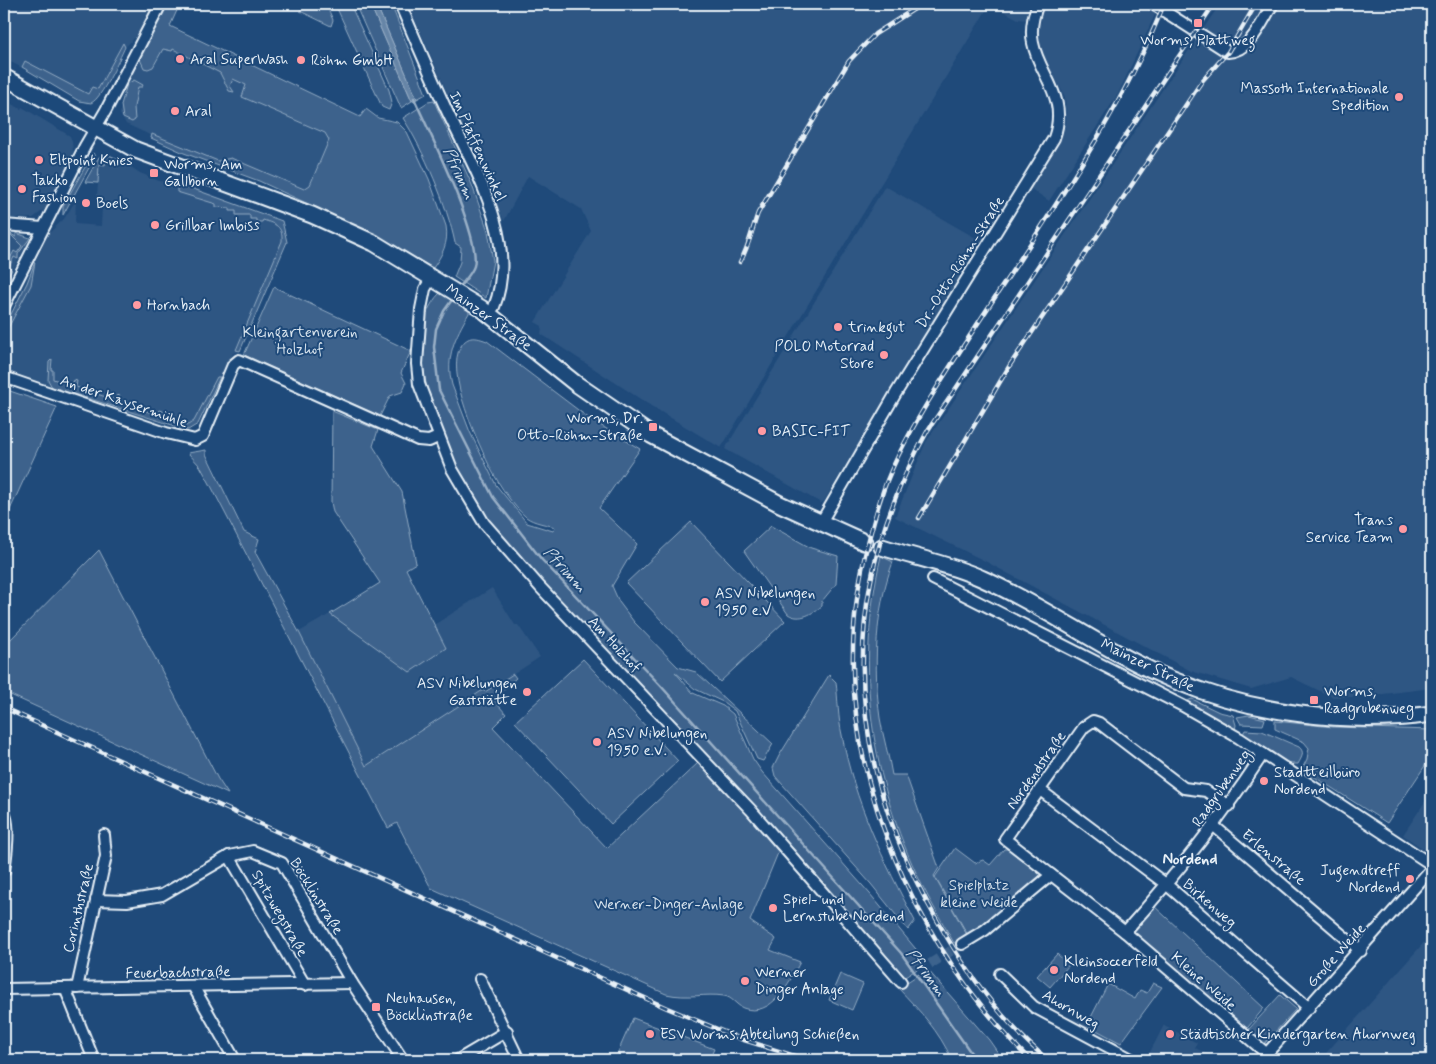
<svg xmlns="http://www.w3.org/2000/svg" width="1436" height="1064" font-family="Mynerve,sans-serif">
<style>
.built{fill:#2e5683}
.green{fill:#3c628c;stroke:#92aac2}
.water{fill:#6685a7;stroke:#9ab0c7}
.lines{fill:none;stroke-linecap:round;stroke-linejoin:round}
.stream{stroke:#9ab0c7;stroke-width:2.5}
.street-tunnel{stroke:#3d638d;stroke-width:10;stroke-dasharray:10 5;stroke-linecap:butt}
.street-casing{stroke:#e8f1f8;stroke-width:14}
.primary-casing{stroke:#e8f1f8;stroke-width:19}
.street{stroke:#1f4a7a;stroke-width:10}
.primary{stroke:#1f4a7a;stroke-width:15}
.rail-casing{stroke:#e8f1f8;stroke-width:4.5}
.rail{stroke:#1f4a7a;stroke-width:2.5;stroke-dasharray:8;stroke-linecap:butt}
.poi-dot{fill:#ff9aa2;stroke:#1f4a7a;stroke-width:2}
.labels{text-anchor:middle;stroke-width:4;stroke-linejoin:round;paint-order:stroke}
.poi-label{font-size:15px;fill:#e8f1f8;stroke:#1f4a7a;text-anchor:start}
.street-label{font-size:15px;fill:#e8f1f8;stroke:#1f4a7a}
.park-label{font-size:15px;fill:#d7e3ed;stroke:#1f4a7a}
.water-label{font-size:16px;font-style:italic;fill:#d4e1ec;stroke:#1f4a7a}
.neighbourhood-label{font-size:16px;font-weight:bold;fill:#e8f1f8;stroke:#1f4a7a}
</style>
<rect width="100%" height="100%" fill="#1f4a7a"/>
<filter id="ink" filterUnits="userSpaceOnUse"><feTurbulence type="fractalNoise" baseFrequency=".02" numOctaves="2"/><feDisplacementMap in="SourceGraphic" scale="10" xChannelSelector="R" yChannelSelector="G"/><feConvolveMatrix kernelMatrix="1 2 1 2 8 2 1 2 1" color-interpolation-filters="sRGB"/></filter>
<g filter="url(#ink)">
<!-- built -->
<g class="built">
<polygon points="4,4 155,4 139,34 125,47 97,100 87,104 4,58"/>
<polygon points="408,4 1160,4 1118,94 1049,201 1030,188 1060,139 1066,123 1065,97 1041,50 1038,32 1041,21 1018,19 990,4 721,448 651,406 541,334 542,326 535,322 591,231 581,209 528,176 504,221"/>
<polygon points="1220,4 1432,4 1432,688 1359,697 1332,697 1291,677 1251,689 1191,671 983,560 895,517 926,442"/>
<polygon points="155,23 344,113 313,200 172,145 126,124 120,114 122,99 141,49"/>
<polygon points="4,100 21,109 22,107 70,136 72,141 73,152 67,167 45,209 33,218 4,218"/>
<polygon points="107,154 122,161 140,173 159,181 181,183 282,221 287,242 240,351 233,353 198,424 188,430 4,370 4,328 49,233 64,219 76,200 75,224 101,226 102,207 96,206 98,184 85,182 99,157"/>
<polygon points="885,186 981,241 824,501 821,503 725,449"/>
<polygon points="4,232 21,233 30,238 4,286"/>
<polygon points="492,588 515,625 518,625 540,657 485,693 482,690 366,767 299,632 330,614 410,671 446,648 434,625"/>
<polygon points="1432,791 1432,855 1403,835"/>
<polygon points="1427,939 1432,942 1432,1060 1320,1060"/>
<polygon points="1074,1018 1121,1043 1127,1055 1074,1027 1071,1019"/>
<polygon points="1164,1025 1197,1043 1195,1048 1220,1060 1146,1060"/>
</g>
<!-- green -->
<g class="green">
<path d="M 166,4 L 184,4 L 185,7 L 179,6 L 170,26 L 360,117 L 366,109 L 378,118 L 397,122 L 407,132 L 429,179 L 446,226 C 449,243 442,255 433,268 L 375,235 L 259,181 L 184,153 L 151,138 L 152,134 L 218,161 L 231,158 L 304,189 L 310,185 L 329,140 L 325,133 L 242,97 L 246,85 L 233,79 L 230,86 L 234,92 L 229,91 L 220,73 L 173,49 L 172,51 L 163,49 L 153,67 L 148,69 L 144,68 L 139,57 Z"/>
<polygon points="304,4 326,4 333,20 331,26 300,11"/>
<polygon points="335,4 350,4 389,90 392,102 389,110 382,107"/>
<polygon points="355,4 370,4 412,101 401,108"/>
<polygon points="376,4 391,4 426,94 417,99"/>
<path d="M 123,43 L 125,47 C 119,60 102,98 91,103 L 79,101 L 22,67 L 25,61 L 88,94 L 92,87 L 98,89 Z"/>
<polygon points="134,80 143,85 142,87 138,87 134,107 135,120 132,122 123,118 121,105 127,84"/>
<path d="M 434,101 L 472,185 L 488,231 L 493,261 L 486,298 L 454,277 L 460,262 L 461,247 L 455,243 C 448,207 423,149 403,118 L 428,102 Z"/>
<polygon points="93,153 95,157 63,215 63,206"/>
<polygon points="107,154 122,161 120,163 106,162 105,165 99,164 98,183 85,182 99,157"/>
<path d="M 177,183 L 282,221 L 287,242 L 240,351 L 236,350 L 282,241 C 283,226 275,224 263,220 L 262,222 L 256,222 L 256,219 L 250,219 L 250,215 L 236,215 L 236,211 L 230,211 L 230,208 L 216,207 L 216,204 L 177,192 Z"/>
<polygon points="9,233 16,237 16,233 30,238 18,254 18,259 14,257 9,267 12,270 7,277 8,278 4,286 4,270 14,251 17,253 22,246"/>
<polygon points="35,262 31,285 7,330 4,356 4,328 27,283"/>
<polygon points="274,287 411,351 401,373 406,383 402,392 390,396 380,416 244,355"/>
<path d="M 440,293 L 446,293 L 469,309 L 469,313 C 455,337 445,357 452,385 L 470,432 L 496,485 L 527,523 L 553,531 L 555,527 C 546,524 534,523 526,517 C 513,506 500,486 492,471 C 479,445 444,372 461,346 C 468,335 476,337 487,341 L 590,419 L 640,449 L 599,508 L 637,544 L 612,586 L 619,602 L 634,622 L 678,667 L 696,672 L 773,744 L 763,761 L 757,759 L 735,711 L 723,702 L 695,689 L 675,672 L 693,693 L 723,706 L 733,714 L 753,759 L 762,772 L 870,894 L 920,954 L 925,964 L 905,977 C 864,930 824,882 782,836 C 736,786 688,738 641,688 C 607,652 574,616 541,580 C 520,557 498,536 481,511 C 450,466 392,339 440,293 Z"/>
<polygon points="52,359 51,370 53,370 53,379 72,385 74,380 77,381 76,387 115,400 117,395 120,396 119,402 158,415 160,410 163,411 162,417 188,425 194,421 217,377 220,377 198,424 188,430 52,387 48,380 49,362"/>
<polygon points="4,389 57,407 4,523"/>
<polygon points="332,411 378,430 373,446 402,492 416,563 406,569 446,648 410,672 330,614 380,583 333,512 331,502"/>
<path d="M 206,450 L 206,454 L 244,532 L 259,539 L 255,552 L 299,632 L 366,766 L 483,690 L 485,692 L 513,674 L 516,678 L 493,699 L 506,714 L 493,727 L 607,848 L 699,762 L 780,848 L 750,921 L 776,939 L 770,950 L 800,962 C 790,981 772,1019 743,1008 C 736,1005 732,997 724,996 C 705,993 688,999 666,994 L 431,888 L 397,823 L 388,828 L 209,482 L 200,466 L 188,453 Z"/>
<polygon points="691,522 785,621 720,682 626,583"/>
<path d="M 771,526 L 811,548 L 838,556 L 836,584 L 822,601 L 822,606 C 813,613 800,622 788,614 L 744,551 Z"/>
<polygon points="99,550 218,779 228,794 4,692 4,646"/>
<path d="M 881,556 L 893,562 C 875,609 873,668 880,718 C 883,737 889,756 892,775 L 906,775 L 939,868 L 934,876 L 967,935 L 954,943 C 943,923 931,903 921,883 C 870,778 855,669 881,556 Z"/>
<polygon points="583,659 678,761 611,824 515,722"/>
<path d="M 829,675 L 836,682 C 838,699 838,718 842,735 C 854,801 884,862 915,921 L 908,930 L 871,884 L 775,776 L 773,768 L 779,756 Z"/>
<polygon points="1192,699 1219,712 1233,715 1236,725 1235,730 1188,704 1187,701"/>
<polygon points="1249,715 1265,719 1263,725 1241,724 1237,717"/>
<polygon points="1275,721 1333,727 1432,730 1432,755 1387,823 1302,769 1307,759 1309,748 1304,742 1275,729"/>
<path d="M 1245,730 L 1262,731 L 1299,747 C 1305,752 1302,757 1298,764 L 1289,764 L 1242,736 Z"/>
<polygon points="955,848 975,863 983,860 990,865 1004,849 1010,849 1039,872 1040,879 969,937 935,877"/>
<polygon points="1153,905 1264,1008 1243,1033 1128,932"/>
<polygon points="1057,954 1069,965 1050,987 1037,976"/>
<path d="M 927,969 L 989,1040 L 1003,1060 L 952,1060 C 939,1031 920,1011 898,988 Z"/>
<polygon points="840,974 863,984 852,1010 829,1000"/>
<polygon points="1153,983 1162,987 1121,1043 1087,1025 1108,984 1135,999 1140,990 1147,993"/>
<polygon points="1280,995 1296,1009 1264,1044 1249,1029"/>
<polygon points="633,1018 714,1049 709,1060 620,1060 618,1052"/>
</g>
<!-- water -->
<polygon class="water" points="370,4 376,4 417,99 412,101"/>
<g class="lines">
<!-- stream -->
<g class="stream">
<path d="M 414,98 C 427,128 482,237 474,266 C 472,273 464,281 459,288"/>
<polyline points="454,297 444,311 436,329 434,347 439,390 493,497 542,560 660,685 901,953 976,1060"/>
</g>
<!-- street-tunnel -->
<polyline class="street-tunnel" points="930,964 962,944"/>
<!-- street casing -->
<g class="street-casing">
<g id="street">
<path d="M 400,4 C 415,39 430,74 446,109 C 473,167 520,241 494,307"/>
<path d="M 1153,4 L 1228,52 C 1251,51 1262,21 1273,4"/>
<polyline points="4,225 43,228"/>
<polyline points="432,277 425,289 421,309 417,364 419,384 452,469 484,523 540,587 751,810 901,982"/>
<polyline points="4,306 85,146 106,110 161,4"/>
<polyline points="4,377 166,433 195,440 203,436 233,365 239,360 418,440 429,441 438,437"/>
<path d="M 820,524 L 896,393 L 1054,138 C 1074,82 1013,63 1038,4"/>
<polyline points="933,579 1183,706 1239,738 1432,865"/>
<polyline points="1040,790 1167,885 1309,1008"/>
<polyline points="1229,806 1206,791 1184,788 1099,723 1093,721 1084,727 1005,839 1125,932 1267,1054"/>
<path d="M 4,813 C 11,824 6,858 4,871"/>
<polyline points="1214,826 1361,951"/>
<polyline points="229,856 305,985"/>
<polyline points="96,900 127,901 162,895 229,856 253,851 282,863 352,983 403,1060"/>
<path d="M 1125,932 C 1175,876 1222,817 1263,754"/>
<polyline points="962,944 985,930 1051,875"/>
<polyline points="1000,974 1034,1007 1133,1060"/>
<polyline points="480,979 519,1060"/>
<polyline points="193,986 235,1060"/>
<polyline points="65,988 94,1060"/>
<polyline points="77,988 106,856 104,835"/>
<polyline points="4,989 352,983"/>
<polyline points="458,1060 507,1031"/>
<polyline points="1261,1060 1432,868"/>
</g>
</g>
<!-- primary casing -->
<g class="primary-casing">
<g id="primary">
<polyline points="4,77 136,150 312,215 374,243 481,308 575,383 651,435 780,504 864,542"/>
<path d="M 882,547 C 916,558 950,564 983,579 C 1049,608 1107,653 1173,680 C 1252,713 1347,726 1432,714"/>
</g>
</g>
<!-- street -->
<use href="#street" class="street"/>
<!-- primary -->
<use href="#primary" class="primary"/>
<!-- rail casing -->
<g class="rail-casing">
<g id="rail">
<path d="M 740,262 C 749,247 752,229 758,213 L 849,61 L 875,34 L 922,4"/>
<polyline points="919,518 1010,365 1202,81 1228,52 1256,4"/>
<polyline points="4,708 667,1008 741,1039 807,1060"/>
<path d="M 1030,1060 C 960,990 907,904 877,809 C 848,720 845,629 869,539 C 875,516 881,493 891,471 C 912,424 941,381 969,337 C 1037,231 1118,122 1164,4"/>
<path d="M 1048,1060 C 1002,1022 967,973 938,922 C 844,759 835,595 928,430 L 1214,4"/>
</g>
</g>
<!-- rail -->
<use href="#rail" class="rail"/>
</g>
</g>
<!-- markers -->
<g class="poi-dot">
<rect x="1193" y="18" width="10" height="10" rx="2.5"/>
<circle cx="180" cy="59" r="5"/>
<circle cx="301" cy="60" r="5"/>
<circle cx="1399" cy="97" r="5"/>
<circle cx="175" cy="111" r="5"/>
<circle cx="39" cy="160" r="5"/>
<rect x="149" y="168" width="10" height="10" rx="2.5"/>
<circle cx="22" cy="189" r="5"/>
<circle cx="86" cy="203" r="5"/>
<circle cx="155" cy="225" r="5"/>
<circle cx="137" cy="305" r="5"/>
<circle cx="838" cy="327" r="5"/>
<circle cx="884" cy="355" r="5"/>
<rect x="648" y="422" width="10" height="10" rx="2.5"/>
<circle cx="762" cy="431" r="5"/>
<circle cx="1403" cy="529" r="5"/>
<circle cx="705" cy="602" r="5"/>
<circle cx="527" cy="692" r="5"/>
<rect x="1309" y="695" width="10" height="10" rx="2.5"/>
<circle cx="597" cy="742" r="5"/>
<circle cx="1264" cy="781" r="5"/>
<circle cx="1410" cy="879" r="5"/>
<circle cx="773" cy="908" r="5"/>
<circle cx="1054" cy="970" r="5"/>
<circle cx="745" cy="981" r="5"/>
<rect x="371" y="1002" width="10" height="10" rx="2.5"/>
<circle cx="650" cy="1034" r="5"/>
<circle cx="1170" cy="1034" r="5"/>
</g>
<g class="labels">
<!-- poi labels -->
<g class="poi-label">
<text x="1198" y="45" text-anchor="middle">Worms, Plattweg</text>
<text x="190" y="64">Aral SuperWash</text>
<text x="311" y="65">Röhm GmbH</text>
<text x="1389" y="93" text-anchor="end">Massoth Internationale<tspan x="1389" dy="17">Spedition</tspan></text>
<text x="185" y="116">Aral</text>
<text x="49" y="165">Eltpoint Knies</text>
<text x="164" y="169">Worms, Am<tspan x="164" dy="17">Gallborn</tspan></text>
<text x="32" y="185">Takko<tspan x="32" dy="17">Fashion</tspan></text>
<text x="96" y="208">Boels</text>
<text x="165" y="230">Grillbar Imbiss</text>
<text x="147" y="310">Hornbach</text>
<text x="848" y="332">trinkgut</text>
<text x="874" y="351" text-anchor="end">POLO Motorrad<tspan x="874" dy="17">Store</tspan></text>
<text x="643" y="423" text-anchor="end">Worms, Dr.<tspan x="643" dy="17">Otto-Röhm-Straße</tspan></text>
<text x="772" y="436">BASIC-FIT</text>
<text x="1393" y="525" text-anchor="end">Trans<tspan x="1393" dy="17">Service Team</tspan></text>
<text x="715" y="598">ASV Nibelungen<tspan x="715" dy="17">1950 e.V</tspan></text>
<text x="517" y="688" text-anchor="end">ASV Nibelungen<tspan x="517" dy="17">Gaststätte</tspan></text>
<text x="1324" y="696">Worms,<tspan x="1324" dy="17">Radgrubenweg</tspan></text>
<text x="607" y="738">ASV Nibelungen<tspan x="607" dy="17">1950 e.V.</tspan></text>
<text x="1274" y="777">Stadtteilbüro<tspan x="1274" dy="17">Nordend</tspan></text>
<text x="1400" y="875" text-anchor="end">Jugendtreff<tspan x="1400" dy="17">Nordend</tspan></text>
<text x="783" y="904">Spiel- und<tspan x="783" dy="17">Lernstube Nordend</tspan></text>
<text x="1064" y="966">Kleinsoccerfeld<tspan x="1064" dy="17">Nordend</tspan></text>
<text x="755" y="977">Werner<tspan x="755" dy="17">Dinger Anlage</tspan></text>
<text x="386" y="1003">Neuhausen,<tspan x="386" dy="17">Böcklinstraße</tspan></text>
<text x="660" y="1039">ESV Worms Abteilung Schießen</text>
<text x="1180" y="1039">Städtischer Kindergarten Ahornweg</text>
</g>
<!-- street labels -->
<g class="street-label">
<text transform="translate(478 146) rotate(66)" y="5">Im Pfaffenwinkel</text>
<text transform="translate(960 262) rotate(-58)" y="5">Dr.-Otto-Röhm-Straße</text>
<text transform="translate(489 317) rotate(36)" y="5">Mainzer Straße</text>
<text transform="translate(124 401) rotate(19)" y="5">An der Kaysermühle</text>
<text transform="translate(615 644) rotate(47)" y="5">Am Holzhof</text>
<text transform="translate(1148 665) rotate(26)" y="5">Mainzer Straße</text>
<text transform="translate(1036 770) rotate(-55)" y="5">Nordendstraße</text>
<text transform="translate(1221 788) rotate(-55)" y="5">Radgrubenweg</text>
<text transform="translate(1274 857) rotate(40)" y="5">Erlenstraße</text>
<text transform="translate(317 896) rotate(58)" y="5">Böcklinstraße</text>
<text transform="translate(1210 903) rotate(41)" y="5">Birkenweg</text>
<text transform="translate(78 908) rotate(-77)" y="5">Corinthstraße</text>
<text transform="translate(280 913) rotate(60)" y="5">Spitzwegstraße</text>
<text transform="translate(1336 955) rotate(-48)" y="5">Große Weide</text>
<text transform="translate(178 972) rotate(-1)" y="5">Feuerbachstraße</text>
<text transform="translate(1204 981) rotate(41)" y="5">Kleine Weide</text>
<text transform="translate(1071 1009) rotate(30)" y="5">Ahornweg</text>
</g>
<!-- park labels -->
<g class="park-label">
<text x="300" y="337">Kleingartenverein<tspan x="300" dy="17">Holzhof</tspan></text>
<text x="979" y="890">Spielplatz<tspan x="979" dy="17">kleine Weide</tspan></text>
<text x="669" y="909">Werner-Dinger-Anlage</text>
</g>
<!-- water labels -->
<g class="water-label">
<text transform="translate(460 173) rotate(66)" y="6">Pfrimm</text>
<text transform="translate(566 569) rotate(48)" y="6">Pfrimm</text>
<text transform="translate(927 972) rotate(54)" y="6">Pfrimm</text>
</g>
<!-- neighbourhood labels -->
<g class="neighbourhood-label">
<text x="1190" y="864">Nordend</text>
</g>
</g>
<!-- margin -->
<rect width="1436" height="1064" fill="none" stroke="#1f4a7a" stroke-width="20"/>
<rect x="10" y="10" width="1416" height="1044" fill="none" stroke="#e8f1f8" stroke-width="2" filter="url(#ink)"/>
</svg>
